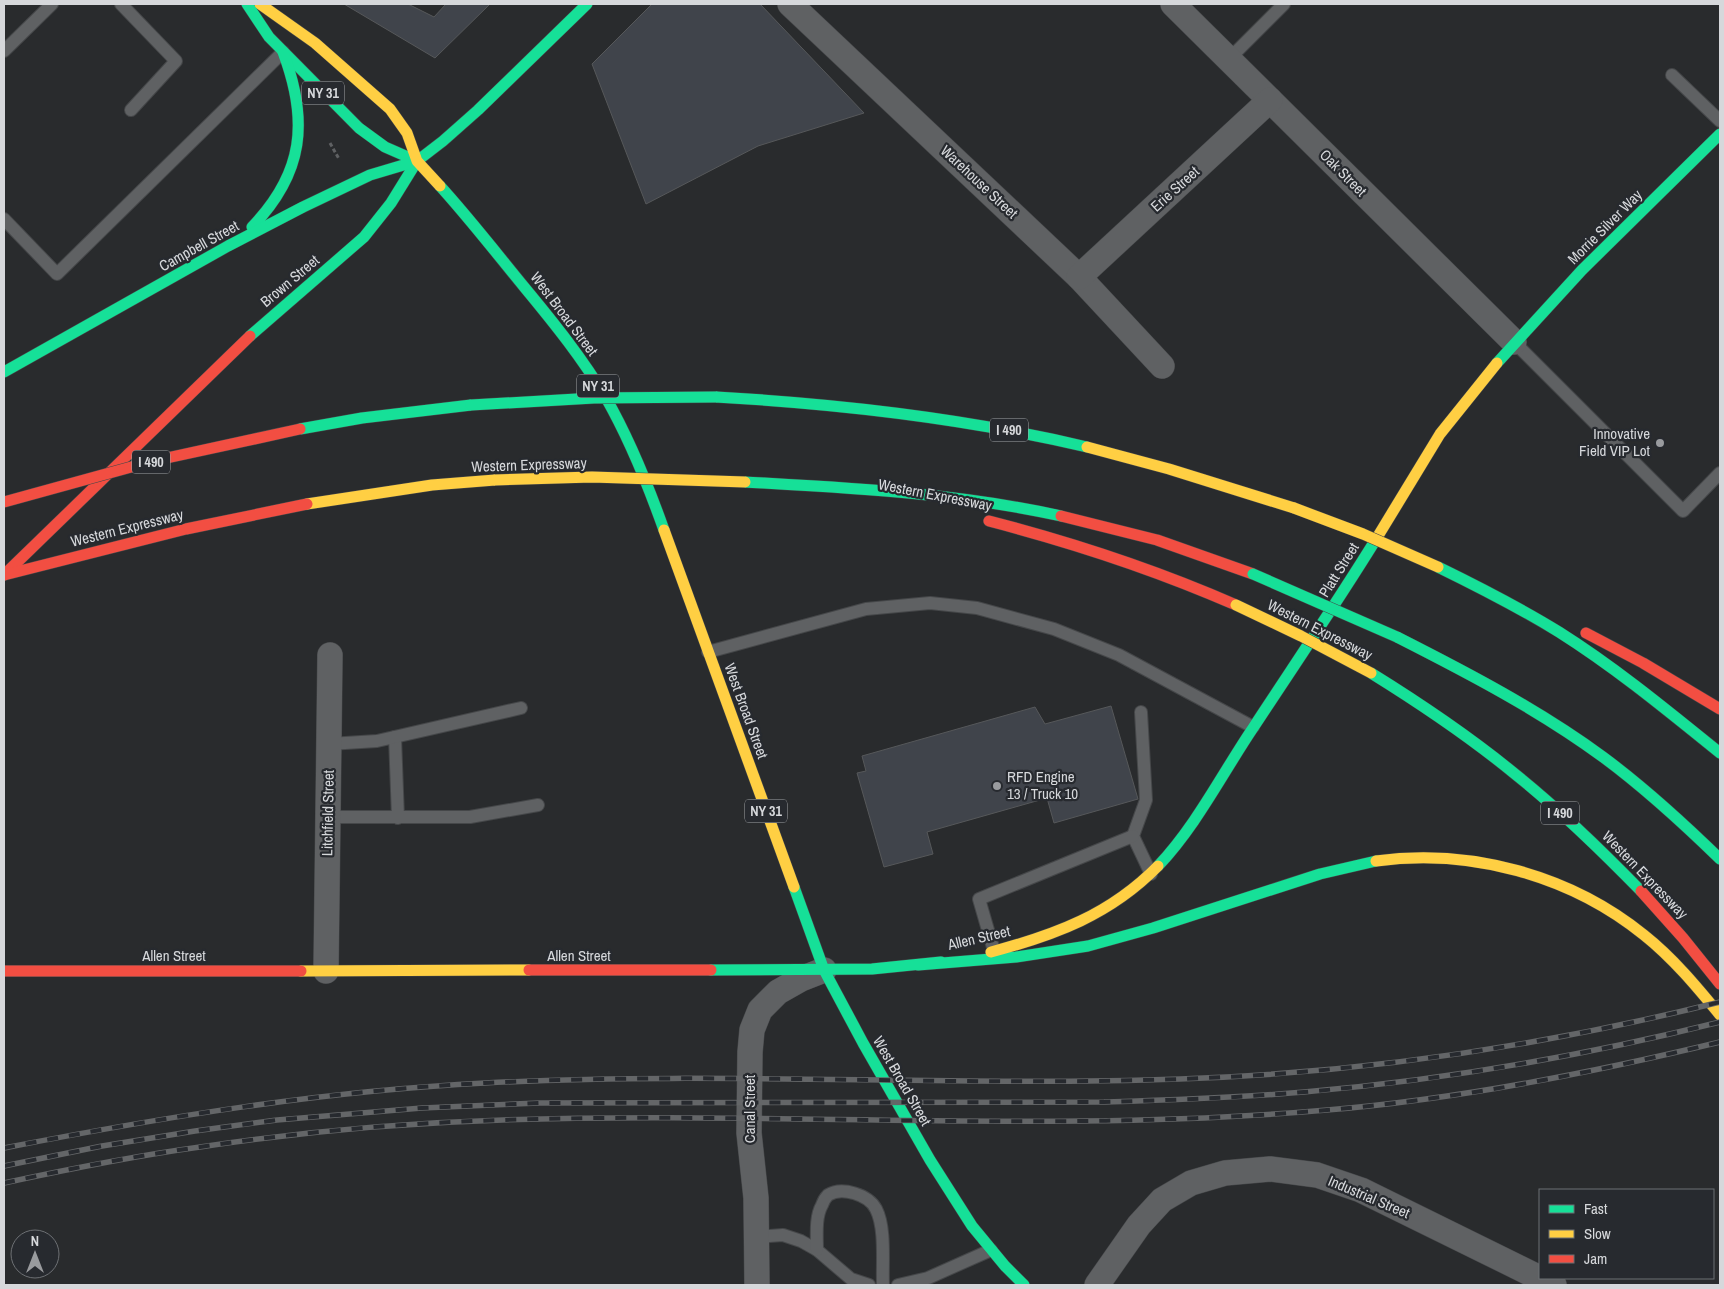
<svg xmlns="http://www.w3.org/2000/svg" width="1724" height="1289" font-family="'Archivo Narrow',sans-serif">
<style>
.building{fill:#40444b;stroke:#56585a}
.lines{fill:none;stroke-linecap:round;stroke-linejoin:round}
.lane-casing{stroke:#454749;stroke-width:14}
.street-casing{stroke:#454749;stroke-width:26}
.fast-casing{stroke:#454749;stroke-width:12}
.slow-casing{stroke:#454749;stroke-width:12}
.jam-casing{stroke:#454749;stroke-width:12}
.path{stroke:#5f6163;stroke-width:3;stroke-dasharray:4 2.5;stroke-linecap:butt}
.lane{stroke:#5f6163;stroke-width:12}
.street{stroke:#5f6163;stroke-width:25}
.fast{stroke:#16e098;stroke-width:11}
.slow{stroke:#ffcf43;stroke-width:11}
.jam{stroke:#f24e42;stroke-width:11}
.rail-casing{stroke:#646668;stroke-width:5.5}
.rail{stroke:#272a2f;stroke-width:4;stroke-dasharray:11;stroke-linecap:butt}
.fast-bridge-casing{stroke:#454749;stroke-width:12;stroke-linecap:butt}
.slow-bridge-casing{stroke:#454749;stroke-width:12;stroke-linecap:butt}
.jam-bridge-casing{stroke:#454749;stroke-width:12;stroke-linecap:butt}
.fast-bridge{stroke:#16e098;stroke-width:11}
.slow-bridge{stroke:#ffcf43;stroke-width:11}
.jam-bridge{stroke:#f24e42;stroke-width:11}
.poi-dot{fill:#999b9e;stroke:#272a2f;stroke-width:2}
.labels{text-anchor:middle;stroke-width:4.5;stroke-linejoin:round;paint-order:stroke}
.shield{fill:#272a2f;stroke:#a2a4a7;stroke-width:1}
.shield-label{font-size:14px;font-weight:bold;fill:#d6d8db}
.street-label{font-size:15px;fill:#d6d8db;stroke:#272a2f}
.poi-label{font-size:15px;fill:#d6d8db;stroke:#272a2f;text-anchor:end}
</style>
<rect width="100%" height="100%" fill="#292b2d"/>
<!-- building -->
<g class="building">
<polygon points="344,4 408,4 434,17 446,4 490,4 435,58"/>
<polygon points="652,4 760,4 864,113 758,146 646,204 592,64"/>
<polygon points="1111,706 1138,799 1054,823 1047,798 927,832 933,854 884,867 857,773 866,771 862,756 1035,707 1045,724"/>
</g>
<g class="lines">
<!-- lane casing -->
<g class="lane-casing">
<g id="lane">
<polyline points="121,4 176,61 131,110"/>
<polyline points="4,51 52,4"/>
<polyline points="1229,59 1284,4"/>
<polyline points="1672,75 1720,121"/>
<polyline points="4,219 57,274 283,52"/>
<polyline points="1514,342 1683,511 1720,473"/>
<polyline points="708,652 866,609 930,603 977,608 1054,629 1119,655 1253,727"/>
<polyline points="1141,712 1146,800 1133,836 1151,874"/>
<polyline points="395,737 398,818"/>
<polyline points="329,744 377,741 521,708"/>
<polyline points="328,817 470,817 538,805"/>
<polyline points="994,951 979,899 1133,836"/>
<polyline points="756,1237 783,1235 801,1241 817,1250 851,1279 869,1285"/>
<path d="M 817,1250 C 817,1236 815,1217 822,1205 C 823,1202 826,1197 828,1195 C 842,1186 869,1195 876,1209 C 886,1228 882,1264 883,1285"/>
<polyline points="898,1285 928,1278 991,1250"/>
</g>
</g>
<!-- street casing -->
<g class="street-casing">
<g id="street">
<polyline points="790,4 1079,277 1162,366"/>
<polyline points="1173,4 1514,342"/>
<polyline points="1079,277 1270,100"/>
<polyline points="326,971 330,655"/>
<polyline points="757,1285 756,1198 749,1133 750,1052 752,1030 760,1010 778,992 801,979 824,970"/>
<polyline points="1097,1285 1139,1225 1162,1200 1191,1183 1225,1173 1270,1169 1317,1175 1361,1190 1554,1285"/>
</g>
</g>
<!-- fast casing -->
<g class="fast-casing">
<g id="fast">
<polyline points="247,4 269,37 359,128 385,147 417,161"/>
<path d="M 440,186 C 470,219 497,254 525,288 C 554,323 583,359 606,398 C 630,440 648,485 664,530"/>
<path d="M 252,227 C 304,173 309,121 283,52"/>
<polyline points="250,336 364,237 391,203 417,161 443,141 478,110 587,4"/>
<polyline points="1497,363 1582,270 1720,134"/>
<polyline points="4,372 228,246 303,207 370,175 417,161"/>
<path d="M 716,397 C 841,404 965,418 1087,447"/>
<polyline points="300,429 362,418 471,405"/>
<path d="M 745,482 C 850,488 958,493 1061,516"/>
<path d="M 1438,567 C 1479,587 1520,608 1559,632 C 1616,668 1668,711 1720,753"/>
<path d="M 1397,637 C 1468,673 1539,710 1603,757 C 1645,788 1683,823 1720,859"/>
<path d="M 1371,673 C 1421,704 1470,737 1515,774 C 1560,810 1601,850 1641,891"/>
<path d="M 1158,866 C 1196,826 1222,774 1253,728 C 1295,664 1338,601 1378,536"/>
<polyline points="794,887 824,970 863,1043 930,1160 972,1226 1005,1266 1024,1285"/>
<polyline points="918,965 1016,957 1088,946 1153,928 1320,874 1376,861"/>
<polyline points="711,970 872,969 941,962"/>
</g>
</g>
<!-- slow casing -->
<g class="slow-casing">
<g id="slow">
<polyline points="260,4 315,43 390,109 407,133 417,161 440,186"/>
<polyline points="1087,447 1169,469 1294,508"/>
<polyline points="307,504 432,485 495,480"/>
<polyline points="664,530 794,887"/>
<polyline points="1378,536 1440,434 1497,363"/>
<path d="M 1376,861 C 1470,848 1570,875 1644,935 C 1673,958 1697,987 1720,1015"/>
<path d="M 991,952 C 1055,935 1110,915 1158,866"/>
<polyline points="301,971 529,970"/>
</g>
</g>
<!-- jam casing -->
<g class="jam-casing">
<g id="jam">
<polyline points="1061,516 1157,540 1253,574"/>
<path d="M 989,521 C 1074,543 1156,570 1236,605"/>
<polyline points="4,575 250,336"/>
<polyline points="4,575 186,529 307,504"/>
<polyline points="1586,633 1643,663 1720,709"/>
<polyline points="1641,891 1683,938 1720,984"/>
<polyline points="529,970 711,970"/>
<polyline points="4,971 301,971"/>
</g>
</g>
<!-- path -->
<polyline class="path" points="330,143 339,159"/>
<!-- lane -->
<use href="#lane" class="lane"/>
<!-- street -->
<use href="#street" class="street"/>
<!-- fast -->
<use href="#fast" class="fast"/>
<!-- slow -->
<use href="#slow" class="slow"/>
<!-- jam -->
<use href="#jam" class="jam"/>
<!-- rail casing -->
<g class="rail-casing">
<g id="rail">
<path d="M 4,1148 C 163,1117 323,1091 485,1083 C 717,1071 948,1087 1180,1079 C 1362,1073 1543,1046 1720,1002"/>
<path d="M 4,1166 L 102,1146 L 195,1131 L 277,1120 L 422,1108 L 539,1103 L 1104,1102 C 1170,1100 1237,1098 1304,1092 C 1444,1080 1583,1056 1720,1022"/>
<path d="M 4,1183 C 69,1169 134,1156 200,1147 C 300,1132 402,1123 503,1120 C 777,1111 1053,1134 1327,1110 C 1460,1099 1591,1073 1720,1042"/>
</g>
</g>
<!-- rail -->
<use href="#rail" class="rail"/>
<!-- fast-bridge casing -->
<g class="fast-bridge-casing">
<g id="fast-bridge">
<polyline points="471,405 594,398 716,397"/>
<polyline points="1253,574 1397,637"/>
</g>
</g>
<!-- slow-bridge casing -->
<g class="slow-bridge-casing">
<g id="slow-bridge">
<polyline points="495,480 592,477 745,482"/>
<polyline points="1294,508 1363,534 1438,567"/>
<polyline points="1236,605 1301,636 1371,673"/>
</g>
</g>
<!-- jam-bridge casing -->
<g class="jam-bridge-casing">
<polyline id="jam-bridge" points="4,502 153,461 300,429"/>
</g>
<!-- fast-bridge -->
<use href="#fast-bridge" class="fast-bridge"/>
<!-- slow-bridge -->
<use href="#slow-bridge" class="slow-bridge"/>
<!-- jam-bridge -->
<use href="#jam-bridge" class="jam-bridge"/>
</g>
<!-- markers -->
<g class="poi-dot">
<circle cx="1660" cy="443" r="5"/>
<circle cx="997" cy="786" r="5"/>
</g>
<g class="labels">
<!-- shield labels -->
<g class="shield">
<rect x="302" y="81.5" width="42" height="23" rx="4"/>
<rect x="577" y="374.5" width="42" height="23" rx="4"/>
<rect x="990" y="418.5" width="38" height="23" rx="4"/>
<rect x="132" y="450.5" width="38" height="23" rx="4"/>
<rect x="745" y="799.5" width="42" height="23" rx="4"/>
<rect x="1541" y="801.5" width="38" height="23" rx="4"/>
</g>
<g class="shield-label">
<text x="323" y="98">NY 31</text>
<text x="598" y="391">NY 31</text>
<text x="1009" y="435">I 490</text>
<text x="151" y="467">I 490</text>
<text x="766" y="816">NY 31</text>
<text x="1560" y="818">I 490</text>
</g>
<!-- street labels -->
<g class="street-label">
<text transform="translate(1343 173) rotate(45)" y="5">Oak Street</text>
<text transform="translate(979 182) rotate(43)" y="5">Warehouse Street</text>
<text transform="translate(1175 189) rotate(-42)" y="5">Erie Street</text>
<text transform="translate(1605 227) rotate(-45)" y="5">Morrie Silver Way</text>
<text transform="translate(199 246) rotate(-29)" y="5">Campbell Street</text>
<text transform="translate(290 281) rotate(-40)" y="5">Brown Street</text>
<text transform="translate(564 314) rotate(53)" y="5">West Broad Street</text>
<text transform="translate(529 465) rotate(-2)" y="5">Western Expressway</text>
<text transform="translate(935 495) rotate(11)" y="5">Western Expressway</text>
<text transform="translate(127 528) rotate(-14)" y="5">Western Expressway</text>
<text transform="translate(1339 570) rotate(-58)" y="5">Platt Street</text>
<text transform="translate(1320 630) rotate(27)" y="5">Western Expressway</text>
<text transform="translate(746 711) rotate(70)" y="5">West Broad Street</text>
<text transform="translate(328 813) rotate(-89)" y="5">Litchfield Street</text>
<text transform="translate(1645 875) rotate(46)" y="5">Western Expressway</text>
<text transform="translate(979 938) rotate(-13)" y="5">Allen Street</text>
<text x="174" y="961">Allen Street</text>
<text x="579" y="961">Allen Street</text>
<text transform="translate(902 1081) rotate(60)" y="5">West Broad Street</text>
<text transform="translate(750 1109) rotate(-90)" y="5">Canal Street</text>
<text transform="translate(1369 1197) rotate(23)" y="5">Industrial Street</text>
</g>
<!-- poi labels -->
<g class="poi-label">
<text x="1650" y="439">Innovative<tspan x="1650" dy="17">Field VIP Lot</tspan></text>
<text x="1007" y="782" text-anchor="start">RFD Engine<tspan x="1007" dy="17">13 / Truck 10</tspan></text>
</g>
</g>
<!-- border -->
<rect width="1724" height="1289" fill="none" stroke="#d6d8db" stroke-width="10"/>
<!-- legend -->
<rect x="1539" y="1189" width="175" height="90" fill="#272a2f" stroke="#6d7074"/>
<rect x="1549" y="1205" width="25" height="8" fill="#16e098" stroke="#6d7074"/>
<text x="1584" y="1214" font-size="15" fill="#d6d8db">Fast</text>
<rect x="1549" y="1230" width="25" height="8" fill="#ffcf43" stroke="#6d7074"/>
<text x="1584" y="1239" font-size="15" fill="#d6d8db">Slow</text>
<rect x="1549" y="1255" width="25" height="8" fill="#f24e42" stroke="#6d7074"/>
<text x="1584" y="1264" font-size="15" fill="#d6d8db">Jam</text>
<!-- north arrow -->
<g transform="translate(35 1254)"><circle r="24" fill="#272a2f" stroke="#6d7074"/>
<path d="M0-4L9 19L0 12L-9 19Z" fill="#999b9e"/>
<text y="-8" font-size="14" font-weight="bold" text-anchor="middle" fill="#d6d8db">N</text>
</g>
</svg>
